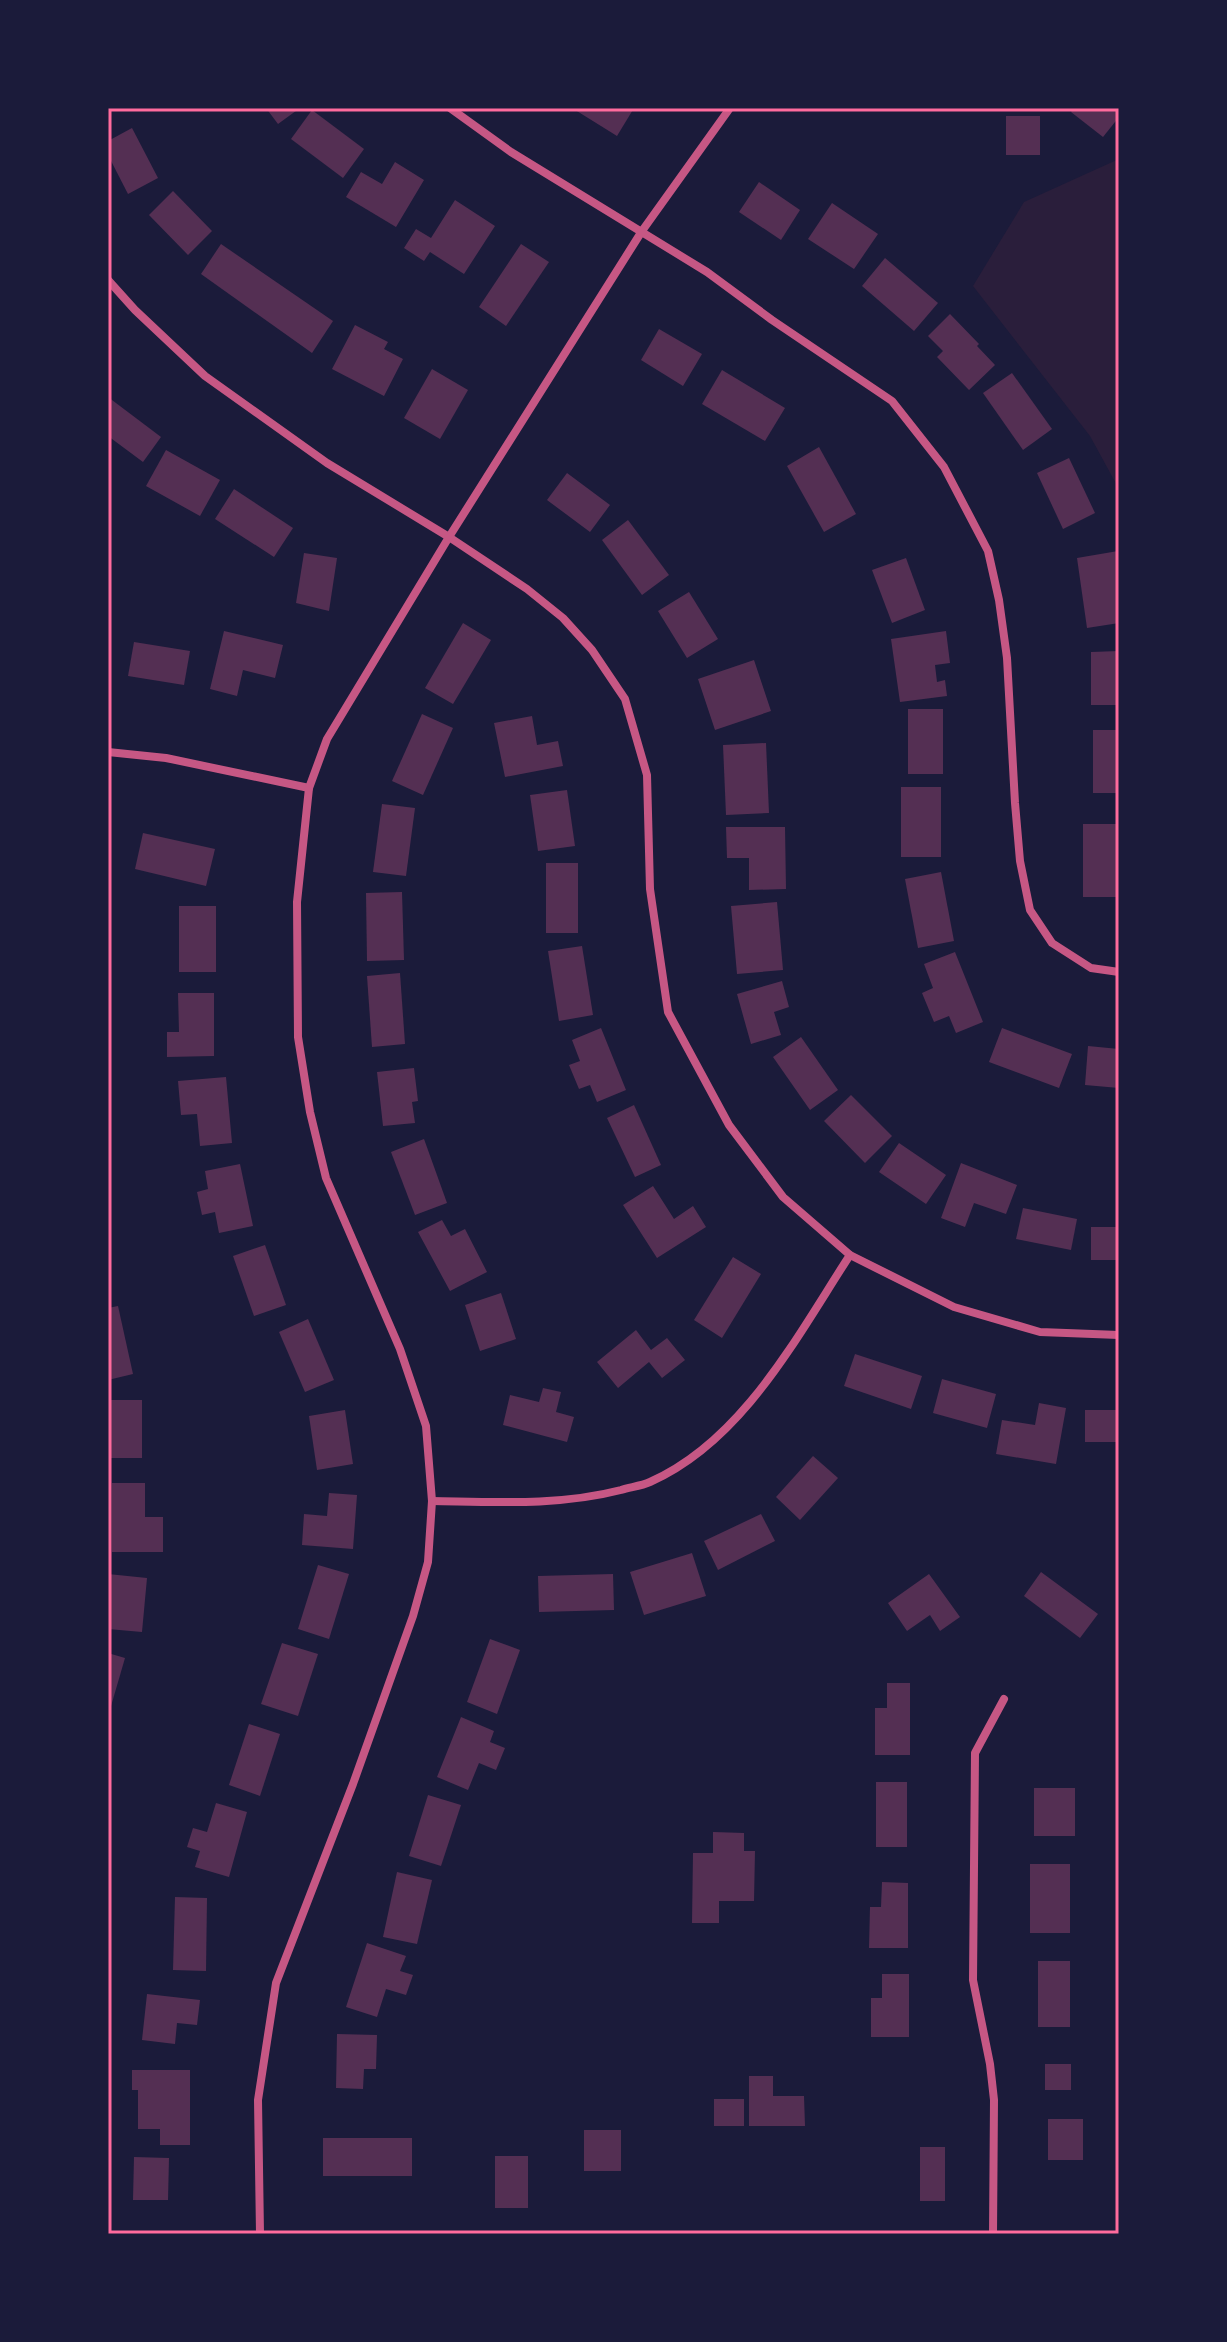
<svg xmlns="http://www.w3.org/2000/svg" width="1227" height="2342" font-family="Quicksand,sans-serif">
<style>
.green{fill:#2a1e3b}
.building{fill:#542f53}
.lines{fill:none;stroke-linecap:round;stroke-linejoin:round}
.minor{stroke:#c65784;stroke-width:8}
.neatline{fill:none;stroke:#ff6b9d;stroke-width:3}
</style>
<rect width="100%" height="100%" fill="#1b1b3a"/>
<!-- green -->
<polygon class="green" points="1119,159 1119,489 1090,436 973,286 1024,202"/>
<!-- building -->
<g class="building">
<polygon points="266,108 300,108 278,124"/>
<polygon points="572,108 634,108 617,136"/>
<polygon points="1074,108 1119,108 1119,117 1103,137 1071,112"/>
<polygon points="312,110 364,149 343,178 291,139"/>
<rect x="1006" y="116" width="34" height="39"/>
<polygon points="132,128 158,178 128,194 108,155 108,141"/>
<polygon points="395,162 424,180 396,227 346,197 361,172 382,184"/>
<polygon points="759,182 800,210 781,240 739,212"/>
<polygon points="173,191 212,231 188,255 149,215"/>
<polygon points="455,200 495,226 464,274 430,252 424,261 404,248 416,229 431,238"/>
<polygon points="832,203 878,234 854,269 808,239"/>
<polygon points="221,244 333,321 312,353 201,274"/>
<polygon points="521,244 549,262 506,326 479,307"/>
<polygon points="885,258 938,303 914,331 862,286"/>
<polygon points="950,314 979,344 977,346 995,365 969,390 937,357 943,351 928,336"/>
<polygon points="355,325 388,342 384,349 403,359 384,396 332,369"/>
<polygon points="659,329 702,354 683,386 641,360"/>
<polygon points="432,369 468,390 440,439 404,418"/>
<polygon points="722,370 785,408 765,441 702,404"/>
<polygon points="1012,373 1052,429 1023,450 983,393"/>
<polygon points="108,397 161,437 143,462 108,436"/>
<polygon points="819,447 856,514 824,532 787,466"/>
<polygon points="166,450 220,480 200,516 146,486"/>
<polygon points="1069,458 1095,513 1063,529 1037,473"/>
<polygon points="567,473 610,505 590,532 547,500"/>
<polygon points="234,489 293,528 274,557 215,519"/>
<polygon points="628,520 669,575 642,595 602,540"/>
<polygon points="1118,551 1119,623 1087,628 1077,558"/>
<polygon points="304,553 337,558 329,611 296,603"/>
<polygon points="906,558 925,610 892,623 872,570"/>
<polygon points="689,592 718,639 687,658 658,611"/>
<polygon points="463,623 491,640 453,704 425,688"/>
<polygon points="224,631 283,645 275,678 243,670 237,696 210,689"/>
<polygon points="946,631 950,663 935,665 937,682 945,680 947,696 900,702 891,639"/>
<polygon points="134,642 190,651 184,685 128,676"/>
<polygon points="1119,651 1119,705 1091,705 1091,652"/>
<polygon points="754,660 771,711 715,730 698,679"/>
<rect x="908" y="709" width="35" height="65"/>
<polygon points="422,714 453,728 423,795 392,781"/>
<polygon points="532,716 537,745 558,741 563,766 505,777 494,723"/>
<rect x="1093" y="730" width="26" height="63"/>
<polygon points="766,743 769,813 726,815 723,745"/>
<rect x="901" y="787" width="40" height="70"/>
<polygon points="567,790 575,846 538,851 530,795"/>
<polygon points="382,804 415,808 406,876 373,872"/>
<polygon points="1083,824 1119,824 1119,885 1116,885 1116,897 1083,897"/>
<polygon points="726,827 785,827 786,889 749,890 749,858 727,858"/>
<polygon points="143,833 215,849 206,886 135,869"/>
<rect x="546" y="863" width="32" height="70"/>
<polygon points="941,872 954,941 918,948 905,879"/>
<polygon points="402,892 404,960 367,961 366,893"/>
<polygon points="777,902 783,970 737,974 731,906"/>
<rect x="179" y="906" width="37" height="66"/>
<polygon points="582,946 593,1015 559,1021 548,951"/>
<polygon points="955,952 983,1022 956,1033 949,1016 934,1022 922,993 933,988 924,964"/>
<polygon points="400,973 405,1044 372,1047 367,976"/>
<polygon points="782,981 789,1007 774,1012 781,1035 751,1044 737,994"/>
<polygon points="178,993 214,993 214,1056 167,1057 167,1032 179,1032"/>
<polygon points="601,1028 626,1090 597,1102 590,1085 579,1089 569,1065 580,1061 572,1040"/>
<polygon points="1002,1028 1072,1054 1059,1088 989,1062"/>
<polygon points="801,1037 838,1090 810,1110 773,1057"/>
<polygon points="1088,1046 1119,1049 1119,1088 1085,1085"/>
<polygon points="414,1068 418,1101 412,1102 415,1123 383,1126 377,1072"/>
<polygon points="226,1077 232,1143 200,1146 197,1114 181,1115 178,1081"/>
<polygon points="851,1095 892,1136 865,1163 824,1121"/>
<polygon points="634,1105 661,1165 635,1177 607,1118"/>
<polygon points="424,1139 447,1203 415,1215 391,1152"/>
<polygon points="899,1143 946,1175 926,1204 879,1172"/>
<polygon points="961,1163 1017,1185 1006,1214 974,1203 965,1227 941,1218"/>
<polygon points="240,1164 253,1226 219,1233 215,1212 202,1215 197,1192 208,1189 205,1171"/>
<polygon points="653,1186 674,1219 693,1206 706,1227 657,1258 623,1205"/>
<polygon points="1023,1208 1077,1219 1071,1250 1016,1239"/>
<polygon points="442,1220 451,1236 465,1229 487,1272 450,1291 418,1232"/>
<rect x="1091" y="1227" width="28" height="33"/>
<polygon points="265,1245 286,1305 254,1316 233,1256"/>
<polygon points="733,1257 761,1274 722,1338 694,1320"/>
<polygon points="501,1293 516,1339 480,1351 465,1305"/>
<polygon points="118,1306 133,1374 108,1380 108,1308"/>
<polygon points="308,1319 334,1380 305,1392 279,1332"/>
<polygon points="636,1330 651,1350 667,1338 685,1360 662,1378 649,1362 618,1388 597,1362"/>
<polygon points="855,1354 922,1376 911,1409 844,1386"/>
<polygon points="942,1379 996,1394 987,1428 933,1413"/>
<polygon points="543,1388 561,1392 556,1412 574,1417 567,1442 503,1425 510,1395 539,1402"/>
<rect x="108" y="1400" width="34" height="58"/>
<polygon points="1039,1403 1066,1408 1056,1464 996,1454 1002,1420 1035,1425"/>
<polygon points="345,1410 353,1464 317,1470 309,1416"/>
<rect x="1085" y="1410" width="34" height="32"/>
<polygon points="813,1456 838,1478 800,1520 776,1497"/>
<polygon points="112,1483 145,1483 145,1517 163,1517 163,1552 112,1552"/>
<polygon points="329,1493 357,1495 353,1549 302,1545 304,1514 327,1516"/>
<polygon points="761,1514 775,1541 718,1570 704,1541"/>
<polygon points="692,1553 706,1596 644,1615 630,1572"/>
<polygon points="318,1565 349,1574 329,1639 298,1629"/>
<polygon points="1041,1572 1098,1614 1080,1638 1024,1596"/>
<polygon points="108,1574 147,1578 142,1632 108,1629"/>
<polygon points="613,1574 614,1610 539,1612 538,1576"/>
<polygon points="929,1574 960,1617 940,1631 930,1615 907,1631 888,1603"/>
<polygon points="490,1639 520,1650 497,1714 467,1702"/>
<polygon points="282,1643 318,1654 298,1716 261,1704"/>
<polygon points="108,1653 125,1658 109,1713 108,1712"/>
<polygon points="887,1683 910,1683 910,1755 875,1755 875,1708 887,1708"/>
<polygon points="461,1717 494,1731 490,1742 505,1748 496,1770 479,1763 468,1790 437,1777"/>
<polygon points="249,1724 280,1734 260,1796 229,1785"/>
<rect x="876" y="1782" width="31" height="65"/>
<rect x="1034" y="1788" width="41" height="48"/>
<polygon points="428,1795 461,1805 441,1866 409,1856"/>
<polygon points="216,1803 247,1812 229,1877 195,1867 200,1851 187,1847 193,1828 207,1832"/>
<polygon points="713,1832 744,1833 744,1851 755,1851 754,1901 719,1901 719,1923 692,1923 693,1853 713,1853"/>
<rect x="1030" y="1864" width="40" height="69"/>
<polygon points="397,1872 432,1880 417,1944 383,1937"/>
<polygon points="882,1882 908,1883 908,1948 869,1948 870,1907 881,1907"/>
<polygon points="175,1897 207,1898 206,1971 173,1970"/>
<polygon points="367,1943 406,1956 400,1971 413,1975 406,1995 386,1989 377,2017 346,2007"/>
<rect x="1038" y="1961" width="32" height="66"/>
<polygon points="882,1974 909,1974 909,2037 871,2037 871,1998 882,1998"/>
<polygon points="147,1994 200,2000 197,2025 177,2023 175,2044 142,2040"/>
<polygon points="337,2034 377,2035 376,2069 364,2069 363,2089 336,2088"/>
<rect x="1045" y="2064" width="26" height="26"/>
<polygon points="132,2070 190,2070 190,2145 160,2145 160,2129 138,2129 138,2090 132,2090"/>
<polygon points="749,2076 773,2076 773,2096 804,2096 805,2126 749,2126"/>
<rect x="714" y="2099" width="30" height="27"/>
<rect x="1048" y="2119" width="35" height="41"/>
<rect x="584" y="2130" width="37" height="41"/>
<rect x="323" y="2138" width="89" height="38"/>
<rect x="920" y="2147" width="25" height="54"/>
<rect x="495" y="2156" width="33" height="52"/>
<polygon points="134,2157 169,2158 168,2200 133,2200"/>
</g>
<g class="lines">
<!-- minor -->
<g class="minor">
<polyline points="450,108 511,152 707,272 772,320 892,401 944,467 988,551 999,600 1007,658 1015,803 1020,861 1030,910 1052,943 1091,968 1119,972"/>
<polyline points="108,280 135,310 205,376 327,463 449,537 527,589 563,618 592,650 625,699 647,775 650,889 668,1012 729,1125 783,1197 850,1255 954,1307 1040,1332 1119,1335"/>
<polyline points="108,752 166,758 309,788"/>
<path d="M 432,1501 C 496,1502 559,1506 621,1490 C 631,1487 641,1486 650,1482 C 743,1441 797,1336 850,1255"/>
<polyline points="260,2234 258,2100 276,1983 353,1784 413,1616 428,1562 432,1501 426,1426 400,1349 326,1178 310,1112 298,1037 297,902 309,788 327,739 449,537 642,231 730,108"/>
<polyline points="993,2234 994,2100 990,2064 973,1980 975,1753 1004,1699"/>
</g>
</g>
<!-- border -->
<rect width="1227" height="2342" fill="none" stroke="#1b1b3a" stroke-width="220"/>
<rect x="110" y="110" width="1007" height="2122" class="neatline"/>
</svg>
